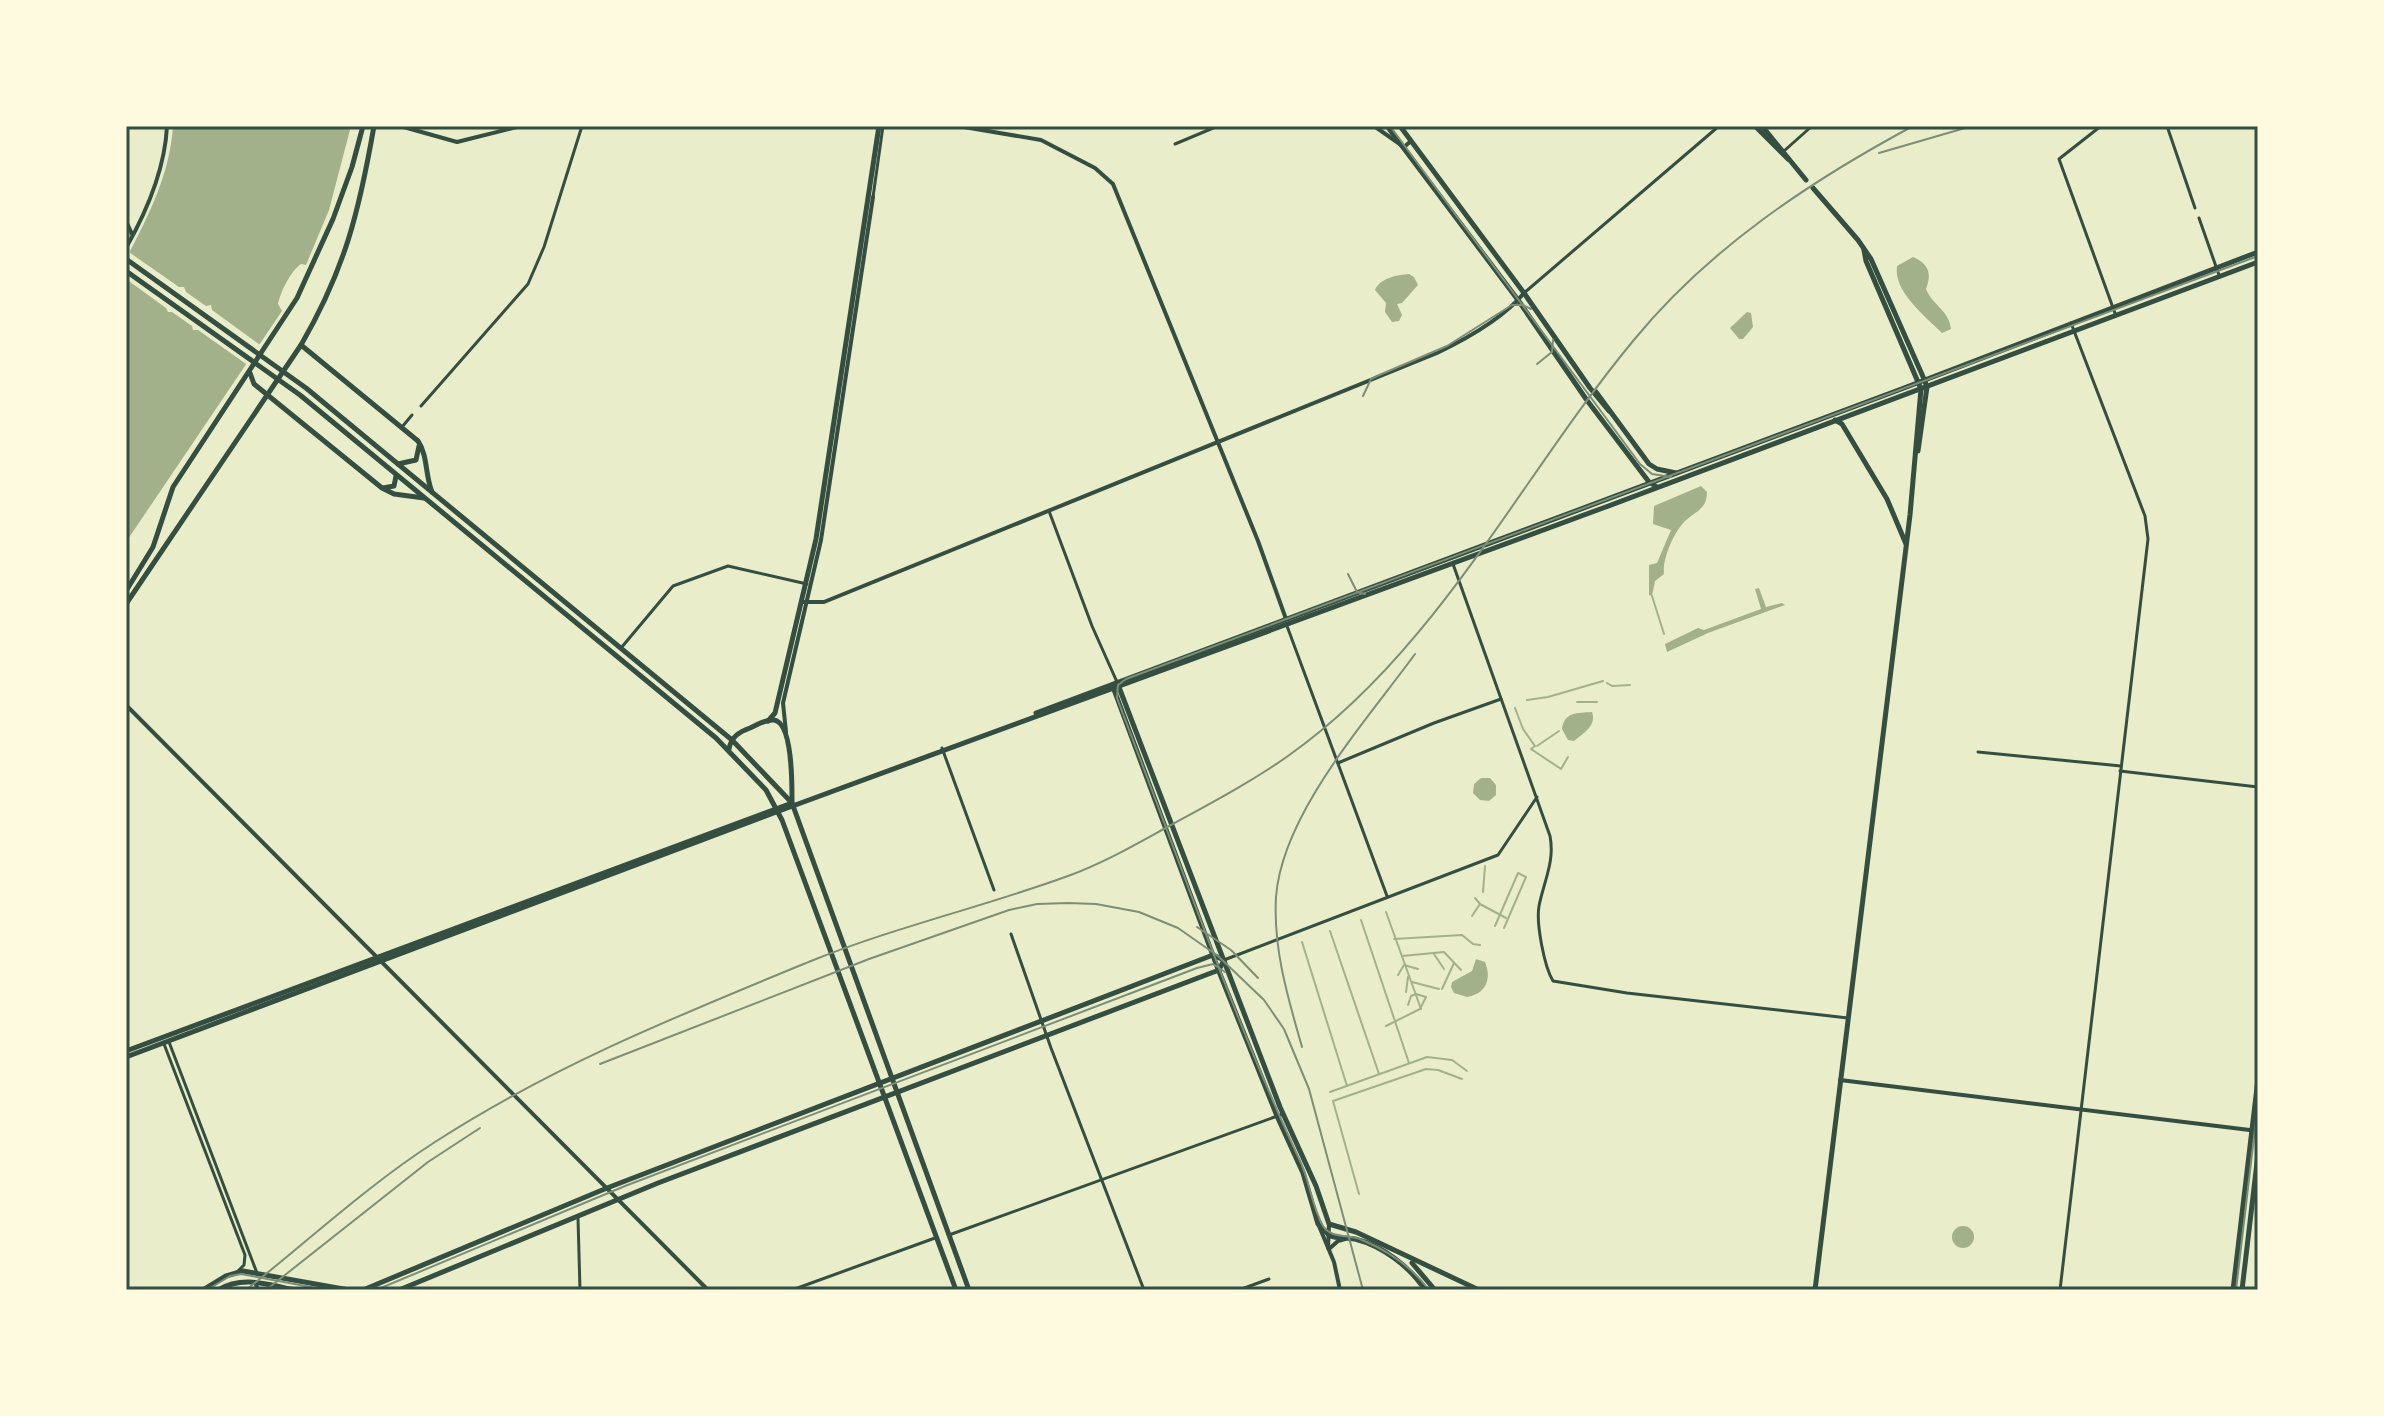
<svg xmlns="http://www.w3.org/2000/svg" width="2384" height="1416" font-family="Lato,sans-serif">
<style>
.water{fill:#a3b18a}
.pier{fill:#e9edc9}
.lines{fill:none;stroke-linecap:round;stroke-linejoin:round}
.stream{stroke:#a3b18a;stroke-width:2}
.minor{stroke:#344e41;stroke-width:3}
.tertiary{stroke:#344e41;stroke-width:4}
.secondary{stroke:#344e41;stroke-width:5}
.primary{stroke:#344e41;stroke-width:5}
.tram{stroke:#7c8e77;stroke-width:2}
.rail{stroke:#7c8e77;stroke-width:2}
.neatline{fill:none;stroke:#344e41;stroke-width:3}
</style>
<rect width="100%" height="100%" fill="#e9edc9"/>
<!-- water -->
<g class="water">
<path d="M 173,126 L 351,126 L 329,210 L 306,265 L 301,264 C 290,272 281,291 278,304 L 282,311 L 126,542 L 126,259 C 148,217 170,174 173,126 Z"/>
<path d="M 1913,257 C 1929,264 1932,274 1926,289 C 1933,306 1949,310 1951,329 L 1942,333 C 1925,316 1893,291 1897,266 Z"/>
<path d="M 1409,274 L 1414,277 L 1418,285 L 1402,303 L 1397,304 L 1402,315 L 1399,321 L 1392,322 L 1385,312 L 1386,303 L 1375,290 C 1380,278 1397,275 1409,274 Z"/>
<polygon points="1747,312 1751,313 1753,327 1743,339 1739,339 1730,328"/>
<path d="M 1701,486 L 1707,492 C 1707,509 1696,511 1685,521 C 1674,532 1662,559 1664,574 L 1655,581 L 1652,596 L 1649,595 L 1649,565 L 1657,563 L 1671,530 L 1653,524 L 1654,506 Z"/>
<polygon points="1759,588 1766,607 1782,603 1785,605 1708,633 1667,652 1665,644 1698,628 1704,630 1761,609 1755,589"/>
<path d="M 1592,712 C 1597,725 1584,733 1574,741 L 1568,740 L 1562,729 C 1564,712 1577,713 1592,712 Z"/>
<polygon points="1481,778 1490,778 1496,785 1496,795 1489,801 1480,800 1473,793 1474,784"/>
<path d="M 1476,959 L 1485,962 C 1492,979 1486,994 1467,997 L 1454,993 L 1451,987 L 1452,982 L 1472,971 Z"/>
<circle cx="1963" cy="1237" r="11"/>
</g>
<!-- pier -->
<polygon class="pier" points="126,250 179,287 184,287 186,292 206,306 211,305 212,310 263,347 249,366 198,330 193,330 192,326 172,312 168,312 166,308 126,279"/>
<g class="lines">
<!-- stream -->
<g class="stream">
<polyline points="1652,596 1664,634"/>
<polyline points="1607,683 1612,686 1630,685"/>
<polyline points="1527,700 1548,697 1603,681"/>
<polyline points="1577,702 1597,702"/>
<polyline points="1515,708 1523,729 1535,746 1531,749 1561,769 1568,757"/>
<polyline points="1537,746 1559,731"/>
<polyline points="1483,892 1485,866"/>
<polyline points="1475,898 1480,904 1506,918"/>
<polyline points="1386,912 1421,1009"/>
<polyline points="1472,916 1480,904"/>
<polyline points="1361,920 1409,1063"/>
<polyline points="1495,926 1518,873 1526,877 1504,928"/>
<polyline points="1330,931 1379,1074"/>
<polyline points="1394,939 1462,935 1473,944 1480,945"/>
<polyline points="1302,942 1347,1086"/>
<polyline points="1434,954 1444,969"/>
<polyline points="1402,956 1444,952 1461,970"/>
<polyline points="1398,975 1404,965 1418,969"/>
<polyline points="1412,982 1439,989"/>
<polyline points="1442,989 1454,963"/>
<polyline points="1406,992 1408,977"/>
<polyline points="1386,1026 1420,1009 1426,997 1416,994 1411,996 1408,1005"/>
<polyline points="1330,1092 1427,1057 1452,1060 1467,1071"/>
<polyline points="1359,1194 1333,1101 1426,1069 1438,1070 1462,1079"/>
</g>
<!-- minor -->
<g class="minor">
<polyline points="2101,126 2059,159 2116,316"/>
<polyline points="2167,126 2195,208"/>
<polyline points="1175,144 1218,126"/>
<polyline points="1784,151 1812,126"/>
<polyline points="873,197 883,126"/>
<polyline points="2199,218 2219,275"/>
<polyline points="1524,293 1719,126"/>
<polyline points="421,406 528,284 544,247 582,126"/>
<polyline points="402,427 412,415"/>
<polyline points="1049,511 1092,626 1117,682"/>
<path d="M 1453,564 L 1550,836 C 1555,861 1544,881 1539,906 C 1536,923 1544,966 1553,981 L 1627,993 L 1848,1018"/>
<polyline points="1287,626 1387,896"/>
<polyline points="621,648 673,586 728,566 807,584"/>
<polyline points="942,748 994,890"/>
<polyline points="1978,752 2121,766"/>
<polyline points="1338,763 1434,723 1501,699"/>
<polyline points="2120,771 2258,787"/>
<polyline points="1011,934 1051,1048 1144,1290"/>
<polyline points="1224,960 1498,855 1537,797"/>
<polyline points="169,1042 257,1273"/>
<polyline points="164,1044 245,1255 244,1265 238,1271"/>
<polyline points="578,1218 580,1290"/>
<polyline points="949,1235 1283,1114"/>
<polyline points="792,1290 935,1238"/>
<polyline points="1239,1290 1269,1279"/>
<polyline points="2060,1290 2148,539 2145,516 2071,323"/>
</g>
<!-- tertiary -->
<g class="tertiary">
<polyline points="400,126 457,142 521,126"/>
<polyline points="958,126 1041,140 1095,168 1113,184 1258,541 1286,619"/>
<polyline points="1374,126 1404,147 1411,141"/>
<polyline points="126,221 132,234"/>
<path d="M 126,248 C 147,211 165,169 167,126"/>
<path d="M 802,602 L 824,602 L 1437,353 C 1466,339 1503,319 1524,293"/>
<polyline points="126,705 708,1290"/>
<polyline points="786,732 783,703 821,540 873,197"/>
<polyline points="1840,1080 2258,1131"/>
<polyline points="1319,1226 1334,1262 1340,1290"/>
<polyline points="1328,1248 1329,1224"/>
<polyline points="1329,1249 1338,1241 1345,1239"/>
<polyline points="255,1282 258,1290"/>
</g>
<!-- secondary -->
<g class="secondary">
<polyline points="1387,126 1518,300 1586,399 1649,482 1657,487"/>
<polyline points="1400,126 1524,293 1590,388 1609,411"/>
<polyline points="1755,126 1788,159"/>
<polyline points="1762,126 1806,180"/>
<polyline points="1813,188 1858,240 1871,259 1924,379 1927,387 1918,451"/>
<polyline points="1596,392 1649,464 1657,469 1676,473"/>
<polyline points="1835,420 1842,424 1887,499 1906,544"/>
<polyline points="1117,682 1280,1107 1316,1186 1329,1224 1356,1232 1479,1290"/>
<path d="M 1113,687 L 1218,969 L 1277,1116 L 1303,1173 L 1318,1224 L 1330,1236 C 1338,1239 1346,1237 1355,1239 C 1383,1246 1410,1267 1425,1290"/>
<polyline points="768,721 775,713 816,539 879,126"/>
<path d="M 126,1051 L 792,803 C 792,787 793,723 774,720 C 766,719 757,725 750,728 C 739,732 731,737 729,749"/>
<polyline points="126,1057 779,811"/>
<polyline points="1412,1263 1435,1290"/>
<polyline points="203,1290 226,1276 243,1271 349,1290"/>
<path d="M 218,1290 C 243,1275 269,1285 295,1290"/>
<polyline points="363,1290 607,1188 1213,955 1224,960"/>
<polyline points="399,1290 658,1183 1219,970 1224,960"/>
<polyline points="1815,1290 1910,515 1921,389 1866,261 1864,250"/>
<polyline points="2233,1290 2258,1079"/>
<polyline points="2242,1290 2258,1154"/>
</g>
<!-- primary -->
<g class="primary">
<polyline points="126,259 306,388 732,740 792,803 969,1290"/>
<polyline points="126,271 300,395 716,738 766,790 782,820 956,1290"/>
<path d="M 301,345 L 418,441 C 428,456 425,475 432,492"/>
<polyline points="250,373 254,384 382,488 394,494 424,498"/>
<polyline points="398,464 416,460 419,446"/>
<polyline points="383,488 394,486 396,476"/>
<polyline points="126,591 153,547 173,487 297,298 333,219 352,167 363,126"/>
<path d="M 126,604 L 301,345 C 345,269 359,212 374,126"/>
<polyline points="1036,713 1904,388 2258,252"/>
<polyline points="779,811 1603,508 2258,262"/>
</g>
<!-- tram -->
<g class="tram">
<polyline points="1390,126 1640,464 1652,474 1671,477"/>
<polyline points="1537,364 1552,352 1553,340"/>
<polyline points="1363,396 1371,379 1377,376 1447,346 1512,305 1523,305 1531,309"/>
<polyline points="1348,574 1357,592 1365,594"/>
<polyline points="207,1290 230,1276 241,1274 327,1290"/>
<polyline points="376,1290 625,1186 1197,968 1213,964 1225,972"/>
<path d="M 1429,1290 C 1411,1266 1389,1251 1362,1240 C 1349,1234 1331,1239 1323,1226 C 1312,1207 1310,1183 1301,1163 C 1239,1031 1191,892 1139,756 L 1117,698 L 1118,685 L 1126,679 L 2258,256"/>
<polyline points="2236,1290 2258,1103"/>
</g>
<!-- rail -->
<g class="rail">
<polyline points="1879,153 1972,126"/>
<polyline points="1197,927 1231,950 1258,978"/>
<path d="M 1302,1047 C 1288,998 1273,949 1276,897 C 1282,814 1367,720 1415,654"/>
<polyline points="600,1064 869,959 1009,910 1037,904 1068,903 1096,904 1139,912 1178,928 1218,956 1264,1000 1284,1029 1309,1089 1363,1290"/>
<path d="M 246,1290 C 308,1241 368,1185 435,1142 C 552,1066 682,1014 811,961 C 895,927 983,907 1068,876 C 1104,863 1138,843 1171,825 C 1211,803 1251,782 1288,756 C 1437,651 1519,479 1633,341 C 1708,249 1809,182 1913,126"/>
<polyline points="266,1290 428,1162 480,1128"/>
</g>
</g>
<!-- border -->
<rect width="2384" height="1416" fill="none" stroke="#fefae0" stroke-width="256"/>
<rect x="128" y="128" width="2128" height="1160" class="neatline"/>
</svg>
